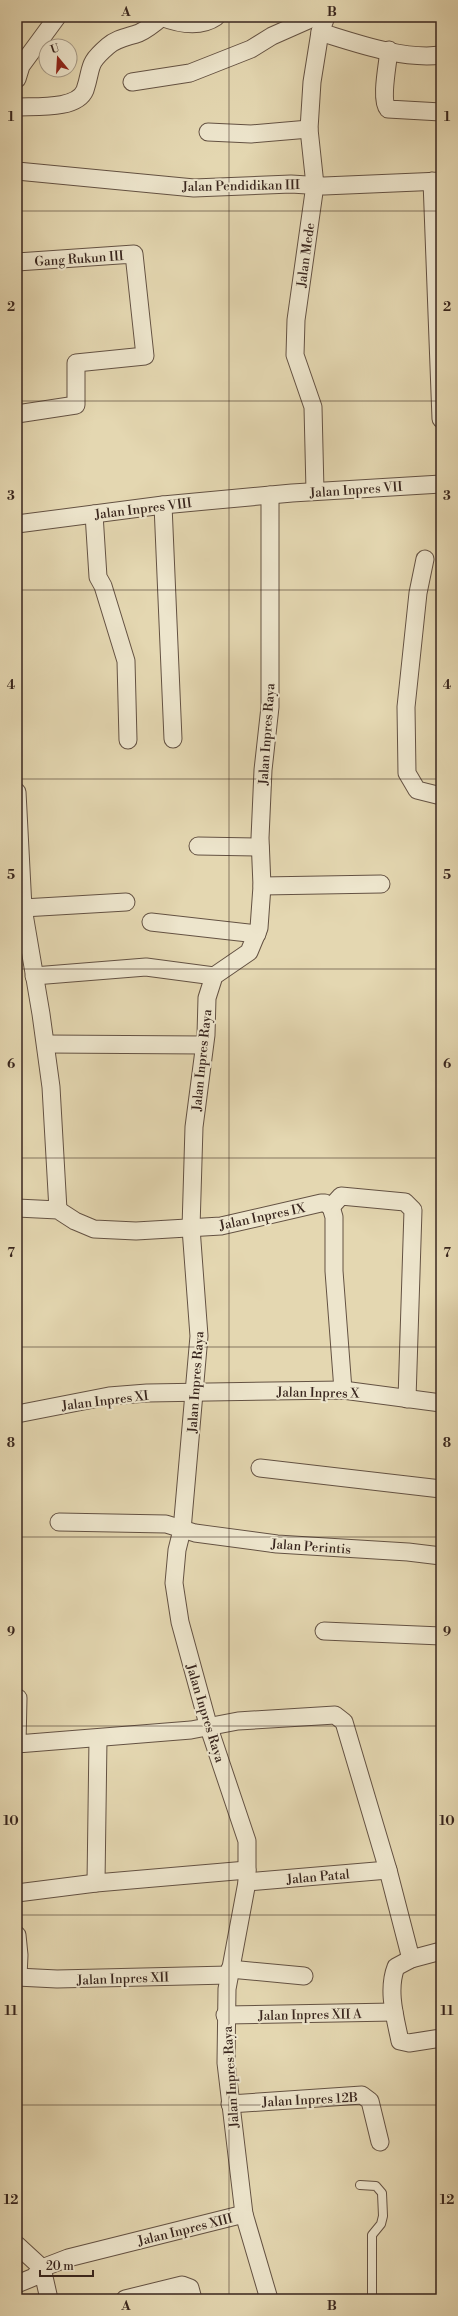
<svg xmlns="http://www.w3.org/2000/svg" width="458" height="2316" font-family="'Libre Bodoni',serif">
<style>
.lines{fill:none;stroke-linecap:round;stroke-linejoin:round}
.service-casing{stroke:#645243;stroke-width:10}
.minor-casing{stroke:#645243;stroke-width:19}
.service{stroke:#ede5cc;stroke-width:8}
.minor{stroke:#ede5cc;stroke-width:17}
.grid{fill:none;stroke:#39261e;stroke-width:1;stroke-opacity:0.55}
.labels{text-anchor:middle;stroke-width:4;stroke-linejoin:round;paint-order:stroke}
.street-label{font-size:13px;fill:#39261e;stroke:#ede5cc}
.neatline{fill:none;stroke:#39261e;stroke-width:1.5}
.grid-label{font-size:13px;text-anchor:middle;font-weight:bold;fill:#39261e}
</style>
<rect width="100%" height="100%" fill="#e4d7b1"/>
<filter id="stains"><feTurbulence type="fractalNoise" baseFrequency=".005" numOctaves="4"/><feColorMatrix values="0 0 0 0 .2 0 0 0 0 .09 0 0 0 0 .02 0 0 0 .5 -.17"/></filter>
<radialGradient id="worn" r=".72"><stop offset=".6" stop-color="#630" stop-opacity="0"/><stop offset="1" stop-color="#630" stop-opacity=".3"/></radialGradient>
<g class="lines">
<!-- service casing -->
<g class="service-casing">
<polyline id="service" points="360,2185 376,2186 382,2193 383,2216 381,2224 372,2235 372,2299"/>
</g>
<!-- minor casing -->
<g class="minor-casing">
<g id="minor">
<path d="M 161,17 C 179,24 200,28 216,17"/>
<path d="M 320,32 C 356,43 403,60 441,55"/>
<path d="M 389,50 C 388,63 380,100 388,109 L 441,112"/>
<polyline points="17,79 21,66 57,17"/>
<polyline points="132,82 190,73 251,49 272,36 315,17"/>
<path d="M 17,107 C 35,106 77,110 85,90 C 93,66 86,65 108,46 C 117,38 128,37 139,33 C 148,29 155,23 162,17"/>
<polyline points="208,132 251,134 309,129"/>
<polyline points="17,171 194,188 291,184 324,186 441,181"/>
<polyline points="432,181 441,419"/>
<polyline points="17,262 134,254 145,356 76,363 76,405 17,414"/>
<polyline points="315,491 313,407 295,355 296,320 315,185 309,129 312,82 320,32 326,17"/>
<polyline points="163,505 173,739"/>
<polyline points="94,514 98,577 103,586 126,661 128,740"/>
<polyline points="17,524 163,505 292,493 441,484"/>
<polyline points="425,559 418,593 406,707 407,773 417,790 441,796"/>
<polyline points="17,792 23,908 41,1014 51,1087 58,1210"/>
<polyline points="198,846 260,847"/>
<polyline points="262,886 381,884"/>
<polyline points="23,908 126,902"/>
<polyline points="151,922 257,934"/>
<polyline points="34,976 146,967 214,976"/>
<polyline points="46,1044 204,1045"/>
<polyline points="331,1207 341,1196 405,1202 413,1210 407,1399"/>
<polyline points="331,1207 334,1217 334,1271 343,1390"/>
<polyline points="17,1208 58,1210 75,1221 94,1229 136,1231 221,1226 321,1203 325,1203 331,1207"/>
<polyline points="17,1414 109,1396 147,1393 343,1390 441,1403"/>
<polyline points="260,1468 441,1489"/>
<polyline points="59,1522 166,1524 195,1533 277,1544 408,1552 441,1556"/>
<polyline points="324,1631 441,1636"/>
<polyline points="18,1698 17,1744 191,1730 238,1721 335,1715 344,1722 388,1870 411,1959"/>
<polyline points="247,1882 388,1870"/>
<polyline points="96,1883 98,1739"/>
<polyline points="17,1893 96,1883 247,1870"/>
<polyline points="17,1935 19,1955 18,1977"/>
<path d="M 441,1951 L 411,1959 L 396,1967 C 387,1990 395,2017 400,2041 L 409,2043 L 441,2038"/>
<polyline points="230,1969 304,1976"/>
<polyline points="17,1977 57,1979 229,1975"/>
<polyline points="225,2015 394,2012"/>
<polyline points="230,2104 362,2095 370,2101 380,2142"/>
<polyline points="17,2245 42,2268"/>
<polyline points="42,2268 49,2299"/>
<polyline points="17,2284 34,2277 42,2268 68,2258 244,2214"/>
<polyline points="125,2299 182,2285 190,2288 193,2299"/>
<polyline points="269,2299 244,2214 226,2063 227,1989 247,1882 247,1841 209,1728 180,1622 174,1583 177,1550 182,1530 199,1336 191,1228 194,1127 206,1035 207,998 214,976 249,952 259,928 262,886 260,838 263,770 270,707 270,495"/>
</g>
</g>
<!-- service -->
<use href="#service" class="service"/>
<!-- minor -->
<use href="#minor" class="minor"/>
</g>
<!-- grid -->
<path class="grid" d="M 229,17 L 229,2299M 17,211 L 441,211M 17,401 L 441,401M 17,590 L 441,590M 17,779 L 441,779M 17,969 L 441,969M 17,1158 L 441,1158M 17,1347 L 441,1347M 17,1537 L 441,1537M 17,1726 L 441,1726M 17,1915 L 441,1915M 17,2105 L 441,2105"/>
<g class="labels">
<!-- street labels -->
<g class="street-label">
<text transform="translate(241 185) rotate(-1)" y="5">Jalan Pendidikan III</text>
<text transform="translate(305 255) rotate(-82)" y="5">Jalan Mede</text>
<text transform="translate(79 258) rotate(-4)" y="5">Gang Rukun III</text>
<text transform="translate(356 489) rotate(-4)" y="5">Jalan Inpres VII</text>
<text transform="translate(143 508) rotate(-7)" y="5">Jalan Inpres VIII</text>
<text transform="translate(266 734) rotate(-86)" y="5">Jalan Inpres Raya</text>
<text transform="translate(201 1060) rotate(-84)" y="5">Jalan Inpres Raya</text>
<text transform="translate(262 1216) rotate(-12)" y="5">Jalan Inpres IX</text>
<text transform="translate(195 1382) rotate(-86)" y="5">Jalan Inpres Raya</text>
<text transform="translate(318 1392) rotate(1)" y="5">Jalan Inpres X</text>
<text transform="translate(105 1400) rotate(-7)" y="5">Jalan Inpres XI</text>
<text transform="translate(311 1546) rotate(4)" y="5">Jalan Perintis</text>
<text transform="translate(206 1713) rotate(73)" y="5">Jalan Inpres Raya</text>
<text transform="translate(318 1876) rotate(-5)" y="5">Jalan Patal</text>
<text transform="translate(123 1978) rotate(-2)" y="5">Jalan Inpres XII</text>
<text transform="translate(310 2014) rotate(-1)" y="5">Jalan Inpres XII A</text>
<text transform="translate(230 2077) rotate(-94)" y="5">Jalan Inpres Raya</text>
<text transform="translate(310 2099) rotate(-3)" y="5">Jalan Inpres 12B</text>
<text transform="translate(185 2229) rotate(-14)" y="5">Jalan Inpres XIII</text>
</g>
</g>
<!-- margin -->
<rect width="458" height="2316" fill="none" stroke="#e4d7b1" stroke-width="44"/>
<!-- north arrow -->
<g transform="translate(58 58) rotate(342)"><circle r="19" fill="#ede5cc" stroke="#a59986"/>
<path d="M0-3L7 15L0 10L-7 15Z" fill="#8f2418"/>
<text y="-6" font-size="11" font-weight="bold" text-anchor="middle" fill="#39261e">U</text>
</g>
<!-- scale -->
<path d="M40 2270v6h53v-6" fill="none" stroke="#39261e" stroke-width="2"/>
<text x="46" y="2270" font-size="12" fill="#39261e" stroke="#ede5cc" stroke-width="3" paint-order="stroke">20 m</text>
<rect x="22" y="22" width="414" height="2272" class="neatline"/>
<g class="grid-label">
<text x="126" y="16">A</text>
<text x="332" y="16">B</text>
<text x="11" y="121">1</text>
<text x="447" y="121">1</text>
<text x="11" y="311">2</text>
<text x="447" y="311">2</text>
<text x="11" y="500">3</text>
<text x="447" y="500">3</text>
<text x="11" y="689">4</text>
<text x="447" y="689">4</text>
<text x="11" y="879">5</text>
<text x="447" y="879">5</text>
<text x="11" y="1068">6</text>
<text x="447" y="1068">6</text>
<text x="11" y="1257">7</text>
<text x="447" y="1257">7</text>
<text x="11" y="1447">8</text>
<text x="447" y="1447">8</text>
<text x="11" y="1636">9</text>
<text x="447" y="1636">9</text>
<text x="11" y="1825">10</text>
<text x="447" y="1825">10</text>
<text x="11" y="2015">11</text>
<text x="447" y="2015">11</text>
<text x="11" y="2204">12</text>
<text x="447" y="2204">12</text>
<text x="126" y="2310">A</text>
<text x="332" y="2310">B</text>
</g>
<rect width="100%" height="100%" filter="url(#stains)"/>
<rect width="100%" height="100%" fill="url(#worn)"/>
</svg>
